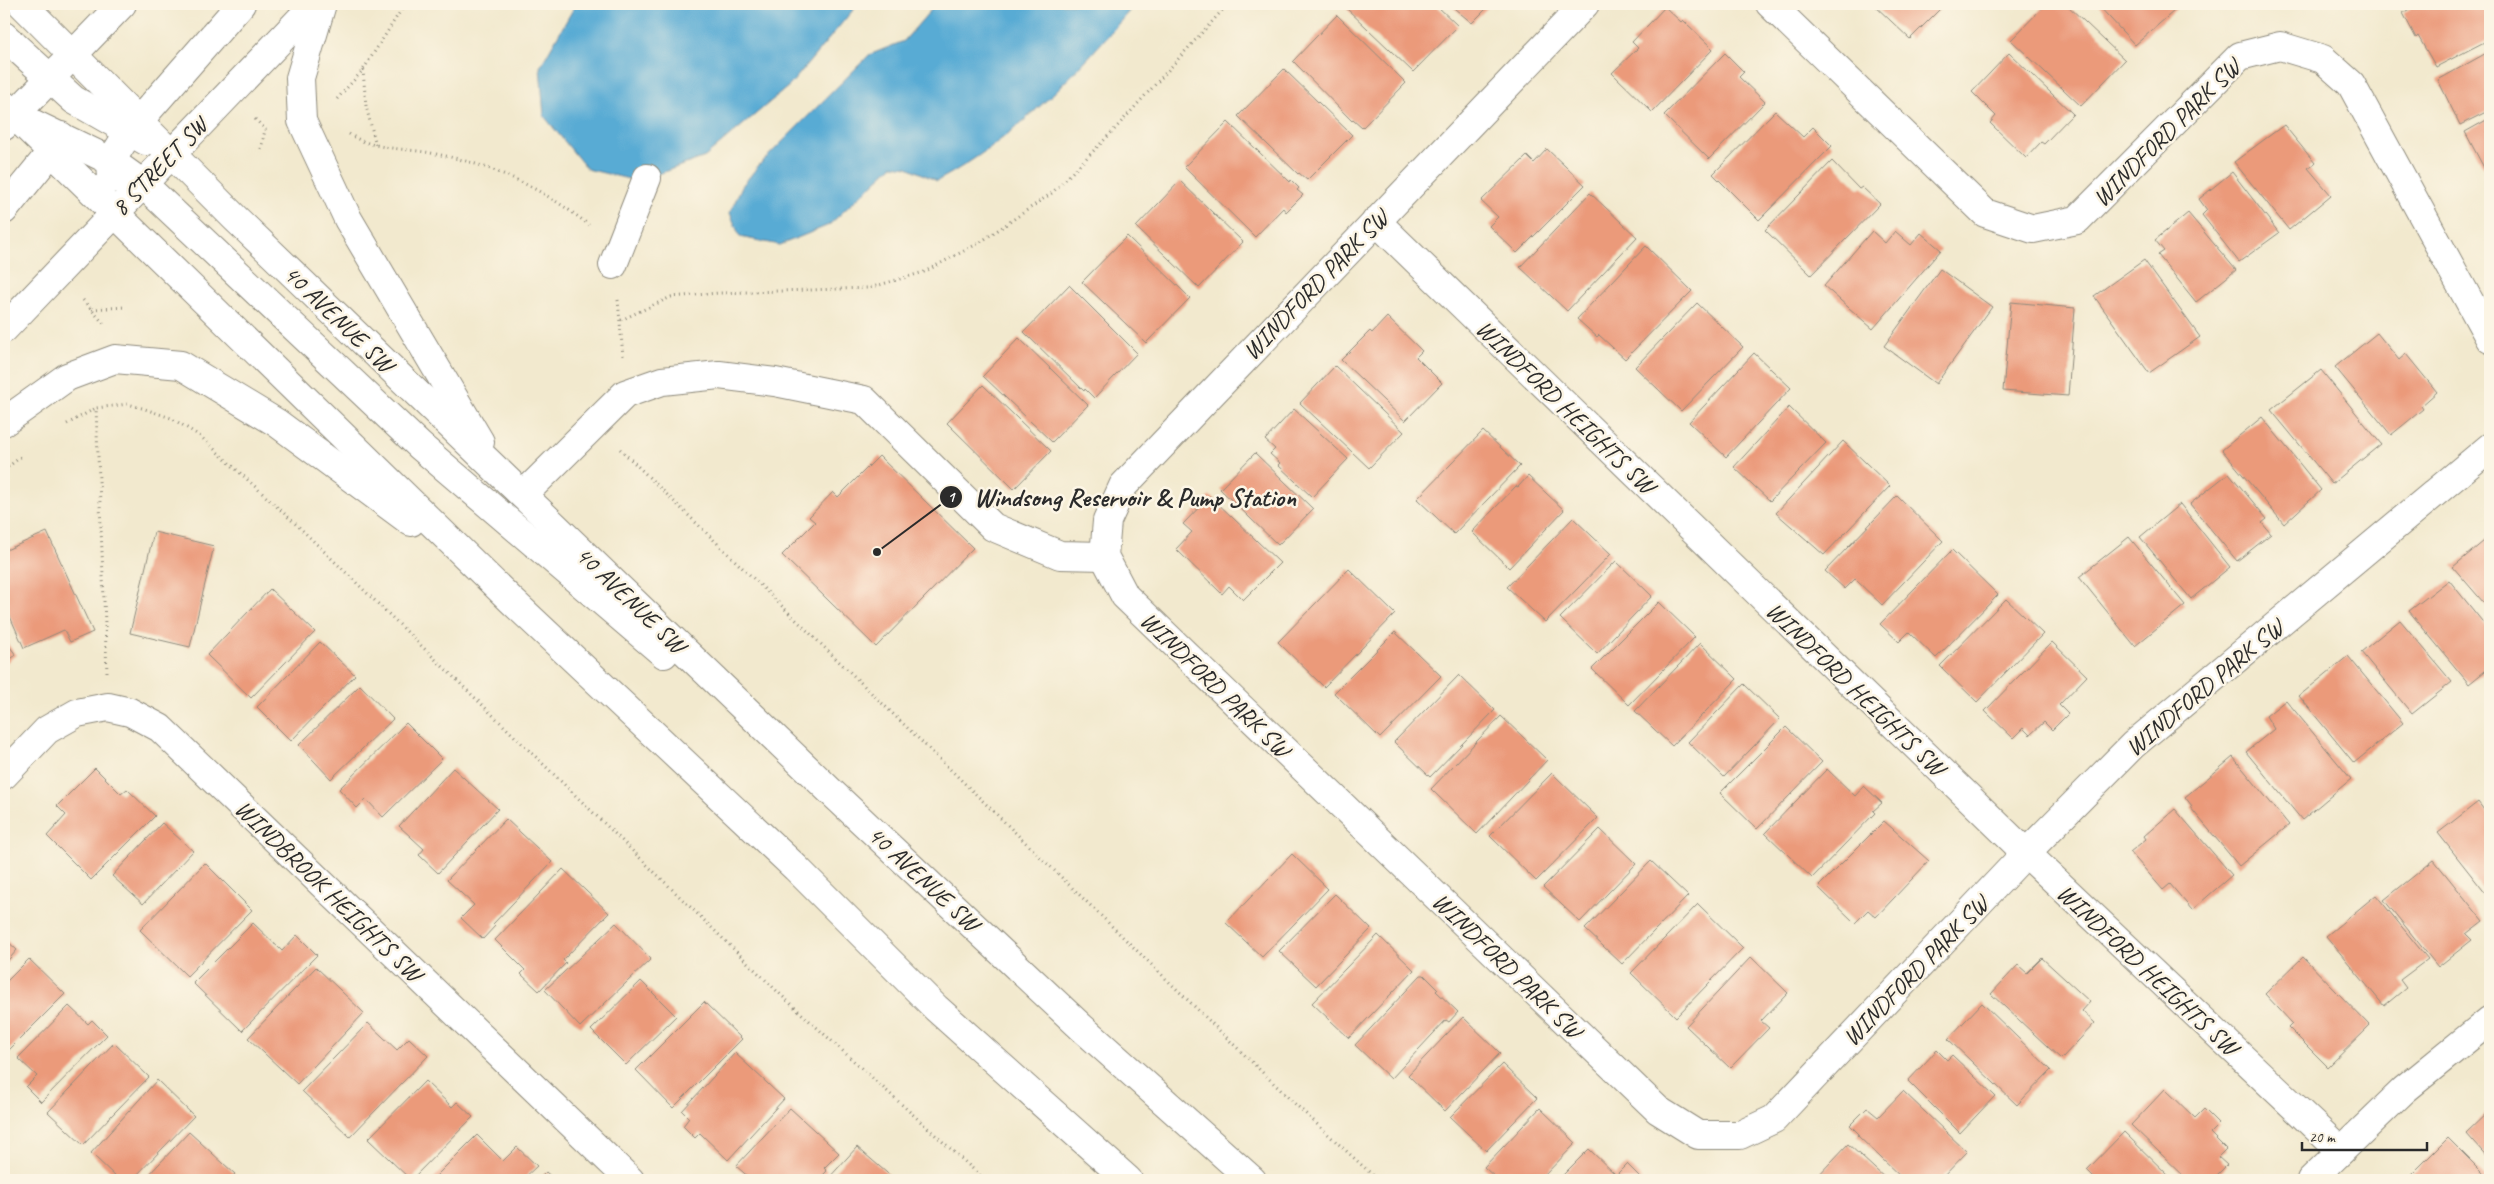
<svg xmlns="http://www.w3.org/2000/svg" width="2494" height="1184" font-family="Caveat,sans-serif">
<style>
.water{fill:#58abd4;stroke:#426b80}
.building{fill:#eb9a7a}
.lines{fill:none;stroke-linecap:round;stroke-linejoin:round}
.minor-casing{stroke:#8e8a7c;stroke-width:30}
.major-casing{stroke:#8e8a7c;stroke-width:30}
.path{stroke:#8e8a7c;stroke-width:3;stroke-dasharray:1 4;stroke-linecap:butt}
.minor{stroke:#fff;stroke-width:28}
.major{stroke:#fff;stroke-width:28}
.labels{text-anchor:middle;stroke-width:5;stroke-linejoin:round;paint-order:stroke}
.street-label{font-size:25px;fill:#2b2b2b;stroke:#fcf5e5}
.leader{fill:none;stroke:#2b2b2b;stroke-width:2}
.callout-dot{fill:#2b2b2b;stroke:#fcf5e5;stroke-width:2}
.mark-label{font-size:15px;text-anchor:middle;font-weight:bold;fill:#fff}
.callout-label{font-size:26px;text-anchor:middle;font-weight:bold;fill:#2b2b2b;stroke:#fcf5e5;stroke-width:5;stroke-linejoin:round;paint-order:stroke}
</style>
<rect width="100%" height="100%" fill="#fcf5e5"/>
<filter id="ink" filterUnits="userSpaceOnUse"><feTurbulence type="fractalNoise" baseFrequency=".02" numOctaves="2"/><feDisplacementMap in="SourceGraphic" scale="10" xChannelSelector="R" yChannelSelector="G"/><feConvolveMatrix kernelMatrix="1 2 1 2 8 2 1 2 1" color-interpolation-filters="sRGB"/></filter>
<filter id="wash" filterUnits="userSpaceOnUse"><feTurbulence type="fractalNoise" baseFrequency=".0096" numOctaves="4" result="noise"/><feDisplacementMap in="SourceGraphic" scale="20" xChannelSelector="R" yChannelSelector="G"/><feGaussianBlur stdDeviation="1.12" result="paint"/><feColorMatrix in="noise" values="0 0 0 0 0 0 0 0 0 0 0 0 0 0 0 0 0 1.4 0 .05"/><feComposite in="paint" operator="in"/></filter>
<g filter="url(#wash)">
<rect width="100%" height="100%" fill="#f2e9ce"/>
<!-- water -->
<g class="water">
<polygon points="576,4 858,4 790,85 705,157 647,178 629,179 587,169 544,116 540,67"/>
<path d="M 936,4 L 1135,4 C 1078,72 1016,139 937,181 L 908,167 L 893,165 L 829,225 L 780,245 L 740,237 L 730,213 L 742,186 L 759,165 L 869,55 L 904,41 Z"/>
</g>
<g id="blocks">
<!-- building -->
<g class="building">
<polygon points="1348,4 1435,4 1458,26 1413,72 1345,7"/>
<polygon points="1449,4 1491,4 1472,23"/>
<polygon points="1873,4 1945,4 1910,39"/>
<polygon points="2046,4 2066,4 2125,60 2081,106 2011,40"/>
<polygon points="2097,4 2182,4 2135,45"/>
<polygon points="2417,4 2490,4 2490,39 2436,67 2418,36 2416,38 2403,13"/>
<polygon points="1665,7 1681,22 1683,20 1713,49 1652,112 1612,73 1638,48 1632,42"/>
<polygon points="1337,15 1406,83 1362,128 1353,120 1352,121 1293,61"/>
<polygon points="2490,51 2490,110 2460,125 2438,80"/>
<polygon points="1725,53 1744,72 1739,77 1765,102 1709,159 1664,115"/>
<polygon points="2009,53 2073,114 2044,144 2041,142 2026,158 1990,123 1996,116 1972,92"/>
<polygon points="1284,69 1352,135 1307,180 1299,173 1298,174 1238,116"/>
<polygon points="1775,111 1803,137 1813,127 1832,146 1759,220 1713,174"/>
<polygon points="2490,118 2490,179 2465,132"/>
<polygon points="1228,122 1290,182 1291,180 1299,188 1297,190 1303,195 1286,212 1283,208 1255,237 1184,167"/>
<polygon points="2284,125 2315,163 2308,168 2331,195 2289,230 2234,162"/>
<polygon points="1547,149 1585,185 1517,253 1489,226 1498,217 1481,201 1527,156 1534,163"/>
<polygon points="1832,161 1859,189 1862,187 1880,204 1811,275 1765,230"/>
<polygon points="2232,172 2279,233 2239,262 2202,215 2207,210 2199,199"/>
<polygon points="1180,181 1243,242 1199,288 1136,227"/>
<polygon points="1590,193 1637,237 1567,311 1520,267"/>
<polygon points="2188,213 2236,270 2196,302 2158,255 2164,251 2155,240"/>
<polygon points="1872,231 1885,243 1895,231 1911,245 1921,233 1941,250 1873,329 1824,286"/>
<polygon points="1127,236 1190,298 1146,343 1082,282"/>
<polygon points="1646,246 1692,291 1625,359 1599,335 1597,337 1577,319"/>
<polygon points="2144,260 2200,337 2149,373 2094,296"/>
<polygon points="1940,269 1992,307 1936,384 1884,346"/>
<polygon points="1069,285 1137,353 1094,398 1085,389 1084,391 1024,332"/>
<polygon points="2011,302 2075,308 2068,396 2003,391"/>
<polygon points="1697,303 1743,347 1681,411 1635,367"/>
<polygon points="1387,317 1422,351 1416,357 1442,383 1405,421 1341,360 1370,331 1372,333"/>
<polygon points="2377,333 2399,360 2406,354 2437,392 2421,406 2423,409 2391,435 2335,367"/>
<polygon points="1019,338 1088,405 1052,442 983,376"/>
<polygon points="1754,353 1791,388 1726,457 1689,422"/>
<polygon points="1335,366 1404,432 1369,468 1300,403"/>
<polygon points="2321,370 2381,444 2332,484 2271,410"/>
<polygon points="983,385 1051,451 1014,489 947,423"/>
<polygon points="1789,407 1826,443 1770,501 1734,467"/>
<polygon points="1294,409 1348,459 1312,497 1278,465 1280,463 1270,454 1275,449 1265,440"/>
<polygon points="2262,417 2321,490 2284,524 2222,450"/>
<polygon points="1483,431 1520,466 1454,534 1417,499"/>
<polygon points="1843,441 1890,486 1824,555 1776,513"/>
<polygon points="1255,453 1313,509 1278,545 1220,489"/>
<polygon points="879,456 973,548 876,647 782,555 815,522 809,517 833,492 838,497"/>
<polygon points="2229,473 2267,519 2262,523 2271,534 2237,561 2190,504"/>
<polygon points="1528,476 1564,510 1509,568 1472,532 1516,486 1518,487"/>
<polygon points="1210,496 1280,563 1243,600 1229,586 1222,594 1176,549 1192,532 1183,524"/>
<polygon points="1897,496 1943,541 1882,605 1855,579 1845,589 1825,571"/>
<polygon points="2180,504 2230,567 2191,599 2140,537"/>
<polygon points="1573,518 1611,554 1545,622 1507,587"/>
<polygon points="47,532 93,632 70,642 64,630 24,648 4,603 4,551"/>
<polygon points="154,532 214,546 190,647 130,633"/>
<polygon points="2490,536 2490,610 2453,567"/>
<polygon points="2129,537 2185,605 2135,646 2079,577"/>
<polygon points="1952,550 1998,595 1936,658 1909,632 1899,642 1880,624"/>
<polygon points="1616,561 1652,596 1597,654 1560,618"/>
<polygon points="1349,569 1395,614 1324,687 1278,642"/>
<polygon points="2449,580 2490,631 2490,667 2469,684 2409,611"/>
<polygon points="270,589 315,632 251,698 207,655"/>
<polygon points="2006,599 2043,634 1977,702 1940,666"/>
<polygon points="1659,602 1695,637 1629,705 1592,669"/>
<polygon points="2400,620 2452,682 2412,714 2361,652"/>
<polygon points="1395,632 1441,676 1380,738 1334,693"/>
<polygon points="4,639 16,655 4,664"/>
<polygon points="320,642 355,675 291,741 257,707"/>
<polygon points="2052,642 2087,676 2059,705 2068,714 2052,730 2044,722 2030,735 2023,728 2013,738 1985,711"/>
<polygon points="1700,643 1737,679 1672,746 1635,711"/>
<polygon points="2348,656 2403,723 2354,763 2299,696"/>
<polygon points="1459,675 1495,710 1430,777 1394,742"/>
<polygon points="1744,684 1780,719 1724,777 1688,742"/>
<polygon points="360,685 393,719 331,779 299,745"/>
<polygon points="2286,700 2351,779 2302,820 2246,752 2274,729 2266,716"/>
<polygon points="1501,716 1547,760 1477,834 1431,789"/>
<polygon points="406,723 442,759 383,817 366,799 357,808 339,789"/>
<polygon points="1786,727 1822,762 1757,829 1720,793"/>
<polygon points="2233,757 2289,825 2239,866 2190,807 2192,806 2185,797"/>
<polygon points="95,768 121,794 127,789 155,816 91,880 47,836 66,815 57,806"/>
<polygon points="453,768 498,809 438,873 419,855 424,849 399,826"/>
<polygon points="1827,769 1855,796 1864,786 1882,803 1873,811 1875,813 1812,878 1765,833"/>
<polygon points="1552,773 1598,818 1536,881 1490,836"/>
<polygon points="2478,802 2490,818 2490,899 2438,833"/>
<polygon points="2175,809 2232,875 2192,910 2170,884 2163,890 2130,852 2146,839 2144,836"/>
<polygon points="506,819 552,862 493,924 495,926 483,939 461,918 474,905 447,880"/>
<polygon points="1884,821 1929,861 1876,917 1868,910 1855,923 1818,887"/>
<polygon points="162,823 193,851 143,904 112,876"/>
<polygon points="1600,829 1636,864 1580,922 1543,887"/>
<polygon points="1292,854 1328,889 1262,957 1226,923"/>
<polygon points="2434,860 2483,921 2466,934 2472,940 2438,967 2384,900"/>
<polygon points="1651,861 1688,896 1622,964 1585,929"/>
<polygon points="205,863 252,910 187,976 140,930"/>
<polygon points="563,869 609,913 563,960 566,963 539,991 521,974 525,970 495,940"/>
<polygon points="1335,894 1371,929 1316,986 1279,951"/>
<polygon points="2376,895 2428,959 2400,980 2406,988 2384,1006 2326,936"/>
<polygon points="1698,904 1743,948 1676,1017 1631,973"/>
<polygon points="253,923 282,951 297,935 317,955 242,1031 193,983"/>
<polygon points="616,923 651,959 580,1027 545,990"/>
<polygon points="1378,935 1414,970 1349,1038 1312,1003"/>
<polygon points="4,938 17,950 4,965"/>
<polygon points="1751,957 1788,993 1761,1021 1769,1028 1730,1068 1686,1026"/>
<polygon points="2303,957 2370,1026 2328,1067 2288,1027 2292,1023 2265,994"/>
<polygon points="2042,958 2090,1002 2082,1011 2095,1023 2061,1059 1991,994 2018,965 2027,973"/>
<polygon points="29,959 65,994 4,1055 4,984"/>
<polygon points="316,967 364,1013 297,1084 248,1038"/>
<polygon points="1421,975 1424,975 1438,989 1436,991 1458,1012 1449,1022 1446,1020 1391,1079 1355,1045"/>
<polygon points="641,981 676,1016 626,1065 591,1030"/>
<polygon points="704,1002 742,1039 673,1108 636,1070"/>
<polygon points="1982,1003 2051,1070 2017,1105 1948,1039"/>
<polygon points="69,1006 88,1024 92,1020 107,1035 41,1102 26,1087 37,1076 18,1058"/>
<polygon points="1463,1017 1500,1053 1445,1111 1408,1075"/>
<polygon points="368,1023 397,1050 409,1038 428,1056 350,1137 302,1091"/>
<polygon points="114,1043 149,1077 83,1145 48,1112"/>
<polygon points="1937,1050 1947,1060 1952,1055 1995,1096 1960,1133 1908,1081"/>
<polygon points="735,1053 784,1099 728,1160 700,1133 695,1138 683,1126 689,1118 682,1111"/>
<polygon points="1502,1064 1537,1098 1486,1151 1450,1117"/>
<polygon points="157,1080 194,1116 132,1180 119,1180 91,1153"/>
<polygon points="425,1081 452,1107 457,1102 473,1117 411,1180 368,1139"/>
<polygon points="2165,1089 2195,1118 2204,1109 2219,1124 2210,1133 2226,1149 2218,1157 2227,1165 2212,1180 2188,1180 2131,1125"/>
<polygon points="1903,1091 1967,1152 1940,1180 1904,1180 1857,1135 1859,1134 1850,1125 1867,1108 1878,1117"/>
<polygon points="790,1108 839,1153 824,1168 827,1171 818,1180 752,1180 736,1166"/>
<polygon points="1540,1108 1576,1143 1540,1180 1498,1180 1484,1167"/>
<polygon points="2490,1110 2490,1160 2466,1133"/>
<polygon points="189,1132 235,1174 229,1180 144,1180"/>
<polygon points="2124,1132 2173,1180 2097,1180 2087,1170"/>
<polygon points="477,1135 503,1161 517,1147 537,1166 522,1180 432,1180"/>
<polygon points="2448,1138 2490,1180 2406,1180"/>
<polygon points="1848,1144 1887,1180 1814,1180"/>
<polygon points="857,1147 894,1179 893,1180 827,1180"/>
<polygon points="1589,1149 1616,1175 1627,1164 1643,1180 1558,1180"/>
<polygon points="546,1172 555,1180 538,1180"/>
</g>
</g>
</g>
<g filter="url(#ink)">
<use href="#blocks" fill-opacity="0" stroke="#8e8a7c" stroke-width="1"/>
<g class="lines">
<!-- minor casing -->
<g class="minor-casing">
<g id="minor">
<polyline points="1585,4 1123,486 1107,521 1104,556 1125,596 1658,1110 1698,1135 1740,1135 1774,1119 2026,853 2133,745 2490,447"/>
<polyline points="1770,4 1985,213 2033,229 2077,220 2240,56 2280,46 2323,59 2351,84 2490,339"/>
<polyline points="1376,221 2026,853 2341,1151"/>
<polyline points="613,265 647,178"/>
<polyline points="523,495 625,394 662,381 719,375 775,382 864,400 993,527 1060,555 1104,556"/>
<polyline points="4,775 47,730 77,713 108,707 130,712 160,728 630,1180"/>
<polyline points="2311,1180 2404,1090 2490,1020"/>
</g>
</g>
<!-- major casing -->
<g class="major-casing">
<g id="major">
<polyline points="22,4 235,218 828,789 1081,1027 1252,1180"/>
<polyline points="322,4 300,78 302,121 348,219 480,442"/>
<polyline points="4,36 74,100 146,141"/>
<polyline points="4,105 511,600 796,868 936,1008 1128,1180"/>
<polyline points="32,123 111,161 143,184 420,446 664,654"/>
<polyline points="4,126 122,4"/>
<polyline points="112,179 111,161 129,132 241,4"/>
<polyline points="4,210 52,151 61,136"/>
<polyline points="4,329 315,4"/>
<polyline points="4,422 67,377 115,359 181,365 277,423 411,522"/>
</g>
</g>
<!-- path -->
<g class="path">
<polyline points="363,70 366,106 376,145"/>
<polyline points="337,99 363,70 405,4"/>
<polyline points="255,119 266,130"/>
<path d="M 349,134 C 373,150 404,148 431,153 C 491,164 541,187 589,225"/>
<polyline points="261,149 265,130"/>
<polyline points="83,300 105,325"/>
<polyline points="618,300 623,356"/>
<polyline points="92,309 124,307"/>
<polyline points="621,320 671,297 719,293 869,288 924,272 979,243 1052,193 1114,130 1228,4"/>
<polyline points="67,424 96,408"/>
<polyline points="620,449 1294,1103 1378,1180"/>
<polyline points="4,470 23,455"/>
<polyline points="107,672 96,408 128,404 142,408 171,418 200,436 299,527 781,995 985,1180"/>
</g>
<!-- minor -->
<use href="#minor" class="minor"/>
<!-- major -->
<use href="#major" class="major"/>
</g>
</g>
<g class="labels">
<!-- street labels -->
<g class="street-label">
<text transform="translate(2166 132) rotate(-45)" y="9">WINDFORD PARK SW</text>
<text transform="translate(159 166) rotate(-46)" y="9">8 STREET SW</text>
<text transform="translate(1315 284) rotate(-46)" y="9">WINDFORD PARK SW</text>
<text transform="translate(339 318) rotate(44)" y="9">40 AVENUE SW</text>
<text transform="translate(1566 406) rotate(44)" y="9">WINDFORD HEIGHTS SW</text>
<text transform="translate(631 599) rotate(44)" y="9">40 AVENUE SW</text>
<text transform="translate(1216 684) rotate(44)" y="9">WINDFORD PARK SW</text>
<text transform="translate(2204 687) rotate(-40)" y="9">WINDFORD PARK SW</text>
<text transform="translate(1856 688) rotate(44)" y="9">WINDFORD HEIGHTS SW</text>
<text transform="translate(924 878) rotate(43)" y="9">40 AVENUE SW</text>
<text transform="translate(329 890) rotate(44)" y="9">WINDBROOK HEIGHTS SW</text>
<text transform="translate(1508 965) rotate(44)" y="9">WINDFORD PARK SW</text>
<text transform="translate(2148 969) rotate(43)" y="9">WINDFORD HEIGHTS SW</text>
<text transform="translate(1915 970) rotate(-46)" y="9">WINDFORD PARK SW</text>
</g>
</g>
<!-- callouts -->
<path class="leader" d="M877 552L951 497"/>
<g class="callout-dot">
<circle cx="877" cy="552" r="5"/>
<circle cx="951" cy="497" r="12"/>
</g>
<g class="mark-label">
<text x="951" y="502">1</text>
</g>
<g class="callout-label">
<text x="1135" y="506">Windsong Reservoir &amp; Pump Station</text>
</g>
<!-- margin -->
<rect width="2494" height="1184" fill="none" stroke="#fcf5e5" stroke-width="20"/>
<!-- scale -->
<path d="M2302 1142v8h125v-8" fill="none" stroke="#2b2b2b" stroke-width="2.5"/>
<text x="2309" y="1142" font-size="15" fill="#2b2b2b" stroke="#fcf5e5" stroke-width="4" paint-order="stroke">20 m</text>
</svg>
